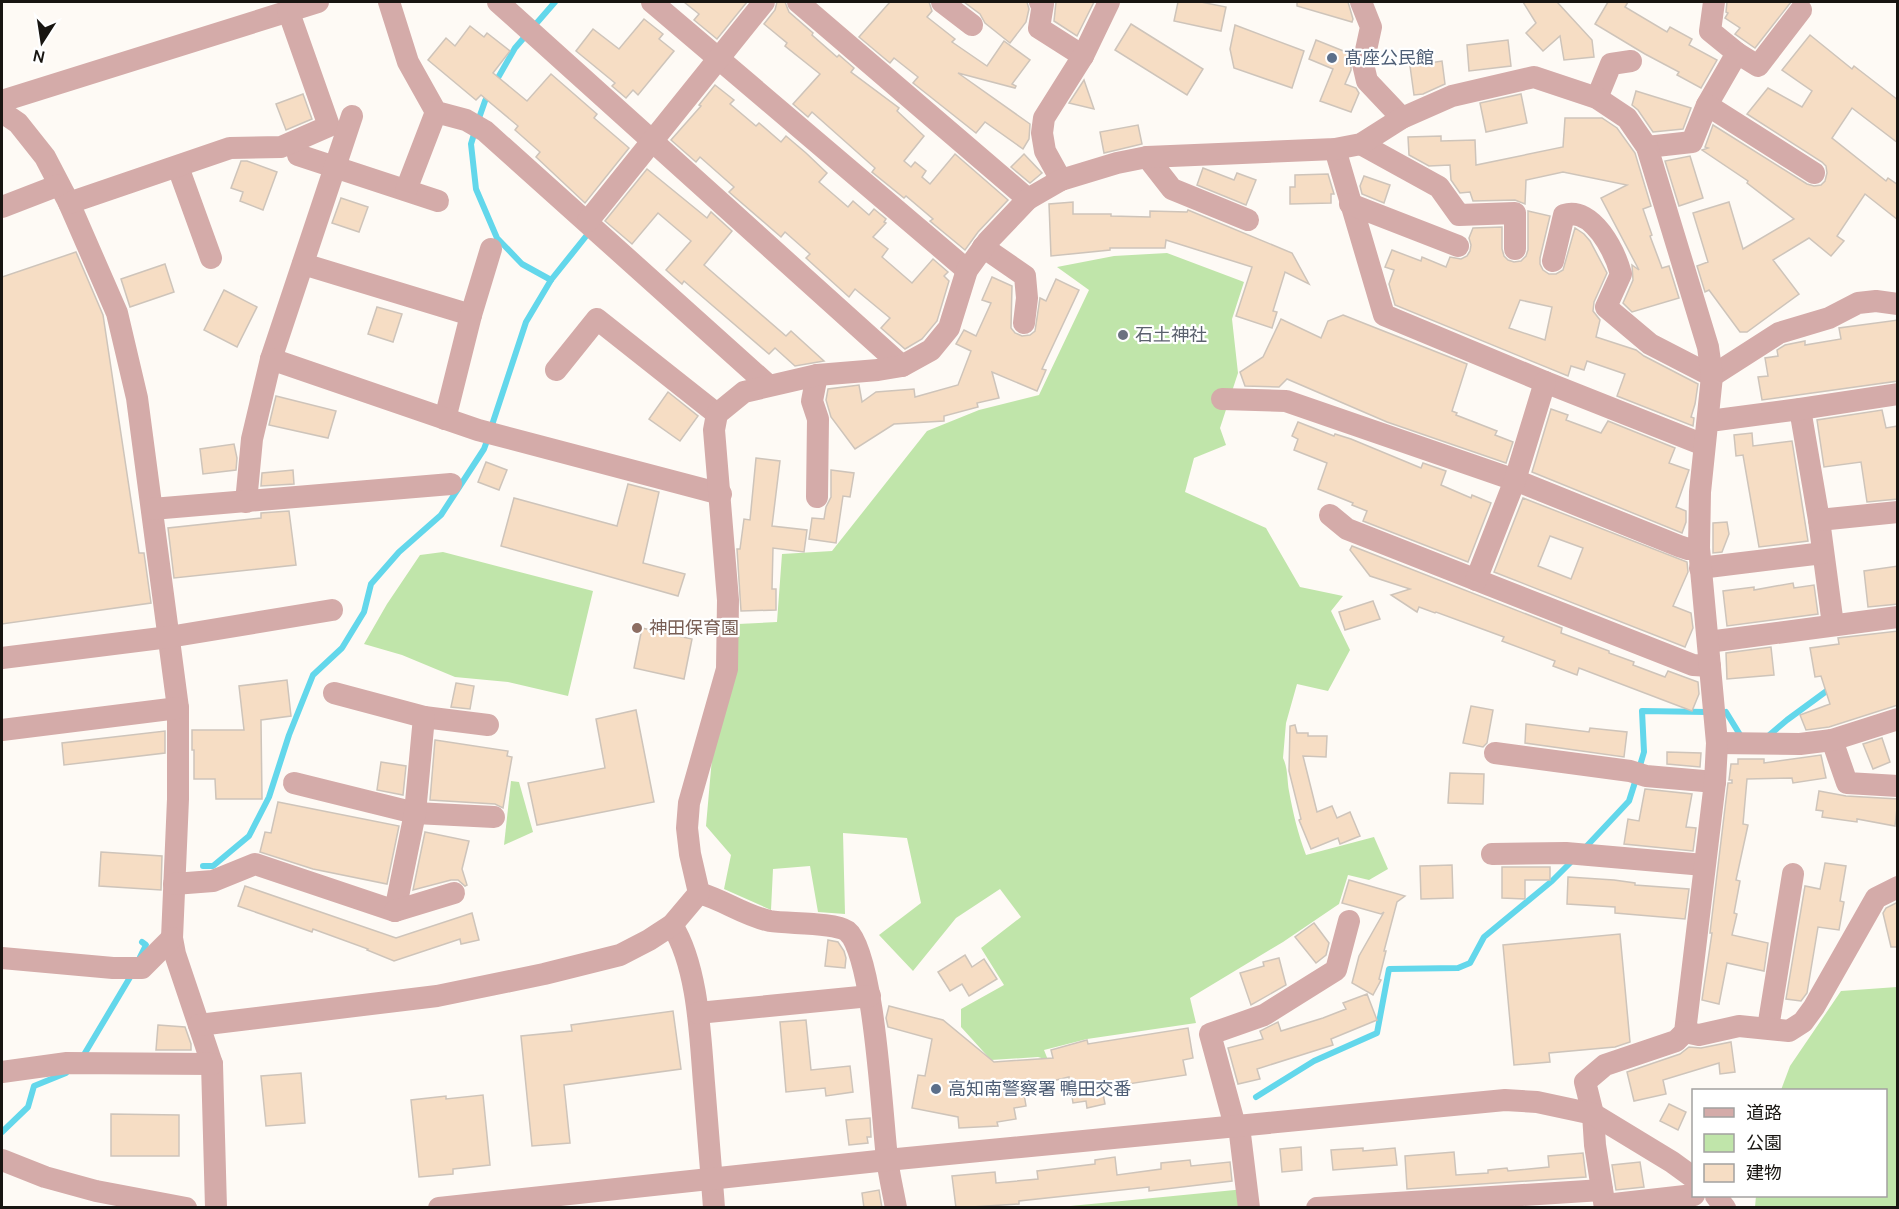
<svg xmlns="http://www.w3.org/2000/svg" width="1899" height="1209" font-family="Manrope,'Noto Sans JP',sans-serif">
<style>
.green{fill:#c0e5aa}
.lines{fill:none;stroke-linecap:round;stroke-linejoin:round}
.stream{stroke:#63d7eb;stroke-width:6}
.building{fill:#f6ddc4;stroke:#cec4ba;stroke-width:1.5;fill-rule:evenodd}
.minor{stroke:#d4aba9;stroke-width:22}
.service-dot{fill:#5c6f8a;stroke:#fff;stroke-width:2}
.worship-dot{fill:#6b7280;stroke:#fff;stroke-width:2}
.education-dot{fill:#8d6e63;stroke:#fff;stroke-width:2}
.labels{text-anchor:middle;stroke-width:4.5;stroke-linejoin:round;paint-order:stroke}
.service-label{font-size:18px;fill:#4e5e75;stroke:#fff;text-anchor:start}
.worship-label{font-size:18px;fill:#5b616d;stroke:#fff;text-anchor:start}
.education-label{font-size:18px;fill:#785e54;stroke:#fff;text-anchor:start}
</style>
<rect width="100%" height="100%" fill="#fefaf5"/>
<!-- green -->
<g class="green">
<path d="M 1167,253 L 1244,282 L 1232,319 L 1238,373 L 1220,428 L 1226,445 L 1194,458 L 1185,492 L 1266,528 L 1300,587 L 1343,596 L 1331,611 L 1350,650 L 1328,691 L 1297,684 L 1286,723 L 1283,758 C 1288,768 1287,780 1289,791 C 1293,813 1298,834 1306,855 L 1374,837 L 1388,869 L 1369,880 L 1348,875 L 1339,904 L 1283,942 L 1190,998 L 1196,1023 L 1087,1039 L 1044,1050 L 1048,1060 L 1038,1057 L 991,1060 L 961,1027 L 961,1009 L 1004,985 L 981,948 L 1021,917 L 1000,889 L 956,918 L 913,971 L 879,935 L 921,903 L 907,838 L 843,833 L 845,914 L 818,912 L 810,866 L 773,869 L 771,910 L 724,889 L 731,855 L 706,826 L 712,758 L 738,624 L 777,622 L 782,554 L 832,551 L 927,431 L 979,410 L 1039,395 L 1089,290 L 1057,267 L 1114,256 Z"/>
<polygon points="443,552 593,591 568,696 508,682 455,677 402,655 364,644 387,604 420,555"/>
<polygon points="511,781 519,782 533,832 504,845"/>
<polygon points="1897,987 1897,1207 1755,1207 1756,1196 1886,1196 1886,1090 1781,1090 1790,1066 1841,991"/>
<polygon points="1245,1189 1247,1208 1050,1208"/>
</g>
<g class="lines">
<!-- stream -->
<g class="stream">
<polyline points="495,83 515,48 555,2"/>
<polyline points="478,121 485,101 490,92"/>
<polyline points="475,131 471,144 476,189 497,238 522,264 551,280"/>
<polyline points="491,428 526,322 551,280 587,235"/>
<polyline points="1726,712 1742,738"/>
<polyline points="1767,737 1787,720 1832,687"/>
<polyline points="1639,769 1644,752 1642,711 1707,712 1707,708"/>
<polyline points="1584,849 1629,801 1636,779"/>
<polyline points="203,866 213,866 249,836 269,797 289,735 313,675 342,648 364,612 371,584 399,552 441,515 484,449 488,438"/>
<polyline points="140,957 146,945 142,942"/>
<polyline points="82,1058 132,974"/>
<polyline points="1256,1097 1314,1061 1377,1033 1389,969 1458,968 1470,963 1484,937 1552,881 1573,860"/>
<polyline points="2,1132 28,1107 34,1086 66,1073"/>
</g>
</g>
<!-- building -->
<g class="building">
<polygon points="684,2 747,2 717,39 694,20 699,14"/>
<polygon points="777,2 785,2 789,12 813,33 812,35 837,57 839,55 854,68 851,72 899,108 897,111 924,136 904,161 911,167 915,162 926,171 922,177 930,184 955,154 1008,200 978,232 965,250 930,221 933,219 906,196 904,198 872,172 875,168 812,112 808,117 793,104 820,74 785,46 787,43 764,24 775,10"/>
<polygon points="890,2 929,2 932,11 927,17 955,39 952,42 987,66 1004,41 1030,60 1012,84 1016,86 1015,88 958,73 1030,124 1029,139 1023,149 985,122 976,133 913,83 918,77 894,58 890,63 859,37"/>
<polygon points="964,2 1027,2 1029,9 1026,22 1010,43 985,23 980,14"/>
<polygon points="1056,2 1094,2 1077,36 1054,21"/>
<polygon points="1178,2 1201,2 1226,7 1221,31 1174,21"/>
<polygon points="1297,2 1348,2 1353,19 1352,22 1297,6"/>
<polygon points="1523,2 1557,2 1592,40 1594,57 1564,60 1560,36 1543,51 1526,33 1536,23"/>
<polygon points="1608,2 1628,2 1625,7 1667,32 1670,27 1692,39 1689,45 1717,60 1701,88 1677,75 1679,72 1645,54 1595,24"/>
<polygon points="1727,2 1791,2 1755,48 1735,34 1740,28 1725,18 1728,13 1726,12"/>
<polygon points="644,19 663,34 659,39 674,51 638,95 633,90 626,98 612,86 615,83 576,51 593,29 619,49"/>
<polygon points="1131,24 1203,69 1187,95 1115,50"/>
<polygon points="1235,25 1304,51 1292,88 1234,68 1230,49"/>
<polygon points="470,26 484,37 487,33 510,51 493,73 527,101 551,74 597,114 594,118 629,148 585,203 536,157 540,152 515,130 518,126 481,95 476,100 428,60 446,38 455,46"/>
<polygon points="1810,35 1852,69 1854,66 1898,100 1898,143 1852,108 1832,138 1886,181 1888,178 1898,185 1898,220 1865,194 1837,236 1844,241 1831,256 1809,238 1773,260 1799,294 1747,332 1740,332 1709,290 1705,292 1697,266 1708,262 1693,213 1729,202 1743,249 1794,219 1747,183 1748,181 1702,150 1708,148 1705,147 1713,125 1807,184 1814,186 1821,185 1825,181 1827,173 1826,166 1822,162 1747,114 1768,88 1802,107 1812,91 1782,70"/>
<polygon points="1316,40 1351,54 1351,70 1345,84 1356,88 1359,93 1351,112 1320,101 1333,69 1309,59"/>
<polygon points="1508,40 1511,66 1469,71 1467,45"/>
<polygon points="1442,61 1445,84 1423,94 1414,95 1410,66"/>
<polygon points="1084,80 1094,109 1069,103"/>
<polygon points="715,85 734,100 730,104 756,126 759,123 781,142 786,136 806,153 827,173 819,182 848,207 853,201 869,215 874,209 886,219 884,222 886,223 873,237 888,249 882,257 912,283 933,259 948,272 944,276 949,281 937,321 922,339 905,349 881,328 890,318 855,289 849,297 806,258 810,254 785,232 781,237 729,192 734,187 700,157 696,162 671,140 701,106 699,105"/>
<polygon points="1636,91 1691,108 1683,129 1653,132 1638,110 1632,105"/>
<polygon points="303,94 312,119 286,130 276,104"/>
<polygon points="1521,94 1527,123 1486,132 1480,103"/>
<polygon points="1565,118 1602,118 1617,128 1635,153 1651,206 1643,209 1652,235 1650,236 1662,268 1669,266 1679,298 1632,312 1623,303 1633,280 1632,265 1639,270 1601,198 1627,185 1563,172 1526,180 1525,204 1515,200 1473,201 1470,192 1460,193 1451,180 1450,165 1429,166 1409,155 1408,137 1441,136 1441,141 1475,140 1476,165 1563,147"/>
<polygon points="1138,125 1142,144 1104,153 1100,132"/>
<polygon points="1024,154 1042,173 1030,183 1011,167"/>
<polygon points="1690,156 1703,198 1679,206 1665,161"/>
<polygon points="241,161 247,161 277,172 263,210 240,201 243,192 231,188"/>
<polygon points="1203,168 1234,180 1237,173 1256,180 1246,205 1197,185"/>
<polygon points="647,169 707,218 711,212 732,231 704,265 786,336 791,331 824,361 795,366 775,348 769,354 684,281 682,284 666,270 691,241 658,213 632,244 605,221"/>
<polygon points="1328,174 1334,194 1331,194 1331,203 1290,204 1290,187 1295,187 1295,175"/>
<polygon points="1364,176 1390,185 1384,203 1362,194 1360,186"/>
<polygon points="341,198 368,207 359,232 332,223"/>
<polygon points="1073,202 1073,214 1111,214 1111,216 1150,217 1150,211 1187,212 1188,210 1292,253 1309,284 1285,272 1273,311 1277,312 1272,328 1236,316 1252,267 1166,240 1165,248 1110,248 1110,250 1051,256 1049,204"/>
<path d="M 1528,211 L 1550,216 L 1540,258 L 1540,264 L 1543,270 L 1549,274 L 1556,274 L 1563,270 L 1575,228 L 1584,234 L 1590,241 L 1607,273 L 1594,302 L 1593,311 L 1600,320 L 1596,337 L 1636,350 L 1644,356 L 1698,384 L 1695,404 L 1691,417 L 1694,418 L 1693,426 L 1617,396 L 1625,374 L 1587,361 L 1584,370 L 1571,366 L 1568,376 L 1395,305 L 1389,284 L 1394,270 L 1385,267 L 1392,250 L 1421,261 L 1422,257 L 1446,267 L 1450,257 L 1461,259 L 1467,256 L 1470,251 L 1471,245 L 1469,238 L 1473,228 L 1502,227 L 1502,249 L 1504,256 L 1508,260 L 1514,262 L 1521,261 L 1526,256 L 1528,250 ZM 1520,300 L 1552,307 L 1545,340 L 1509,328 Z"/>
<polygon points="76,252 103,315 139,553 144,553 151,603 2,624 2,277"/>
<polygon points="165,264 174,292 130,307 121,279"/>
<polygon points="992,277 1012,286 1011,328 1015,333 1022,336 1030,335 1035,331 1040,298 1046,301 1056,279 1079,290 1042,369 1046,370 1037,391 992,372 999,398 977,403 978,407 944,416 944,421 894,424 855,449 831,417 826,400 828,389 859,385 862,402 876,392 914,389 915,397 958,385 971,351 956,344 964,330 976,336 991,303 982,300"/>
<polygon points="224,290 257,307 237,347 204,330"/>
<polygon points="377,307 402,314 393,342 368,334"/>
<polygon points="1343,315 1467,364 1452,411 1457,413 1456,415 1497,431 1495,435 1513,442 1506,463 1387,422 1287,379 1279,387 1245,386 1240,372 1263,357 1281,319 1321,338 1328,321"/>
<polygon points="1898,320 1898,381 1762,400 1758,377 1768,376 1765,358 1778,356 1777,350 1785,345 1805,341 1805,345 1841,339 1839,328"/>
<polygon points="668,392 698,416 680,441 649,419"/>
<polygon points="276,396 336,411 328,438 269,425"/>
<polygon points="1551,409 1568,415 1566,420 1601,433 1608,421 1675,448 1669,463 1689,470 1676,507 1686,511 1686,522 1682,533 1532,472"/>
<polygon points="1882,410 1886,428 1898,426 1898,499 1867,502 1861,462 1824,467 1817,420"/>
<polygon points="1298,422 1334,436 1335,434 1351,439 1421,468 1423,463 1446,471 1441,485 1471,498 1472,495 1491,503 1468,562 1363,521 1367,511 1352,505 1353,503 1318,489 1327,463 1294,450 1298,439 1292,436"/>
<polygon points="1752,433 1753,446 1792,441 1808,541 1759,547 1743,455 1736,456 1734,435"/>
<polygon points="234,444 237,458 236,470 203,474 200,449"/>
<polygon points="756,458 780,461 772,526 807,530 804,552 773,548 772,589 776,589 776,610 741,611 737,549 740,549 744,519 750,520"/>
<polygon points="486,462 507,470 499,490 478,482"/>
<polygon points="293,470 294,484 261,486 262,473"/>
<polygon points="831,470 854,473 850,497 843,496 836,543 809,539 812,518 824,519 826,507 831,497"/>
<polygon points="628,484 659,492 643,563 685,574 678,596 501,546 514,498 617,526"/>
<path d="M 1523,498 L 1687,562 L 1688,572 L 1673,606 L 1691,613 L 1693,628 L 1685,647 L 1494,572 ZM 1550,536 L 1583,548 L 1571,579 L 1538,566 Z"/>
<polygon points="289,511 296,565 174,578 168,528 261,518 261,513"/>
<polygon points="1727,522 1729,534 1722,552 1713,553 1713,523"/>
<polygon points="1352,546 1562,628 1561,633 1609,651 1609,653 1634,662 1633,665 1665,677 1668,671 1698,682 1699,694 1692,711 1579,668 1577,675 1553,666 1555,661 1502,641 1504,637 1436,612 1435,613 1419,607 1417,612 1391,595 1410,589 1370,576 1350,550"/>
<polygon points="1898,566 1898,604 1868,607 1864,571"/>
<polygon points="1793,583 1794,588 1814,585 1818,614 1727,626 1723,591 1754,587 1754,590"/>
<polygon points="1373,601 1380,619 1345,630 1339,612"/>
<polygon points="642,628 692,639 684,679 634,668"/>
<polygon points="1898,631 1898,705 1829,727 1806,730 1800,715 1830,704 1821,676 1815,677 1810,648 1839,644 1838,638"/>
<polygon points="1771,647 1774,675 1727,679 1726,653"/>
<polygon points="287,680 291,716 261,720 262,799 216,799 215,779 194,779 194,750 192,750 192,730 244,730 239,686"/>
<polygon points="456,683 474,686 470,709 451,707"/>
<polygon points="1471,706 1493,710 1487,743 1483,747 1463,743"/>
<polygon points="636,710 654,802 537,825 528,783 605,768 596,719"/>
<polygon points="1526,724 1589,732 1590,728 1627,732 1624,757 1525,743"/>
<polygon points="1295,725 1297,733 1308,733 1308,736 1327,736 1326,757 1303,756 1317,812 1332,806 1337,818 1350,812 1360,836 1340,844 1338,838 1311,849 1299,820 1301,819 1289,771 1290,726"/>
<polygon points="165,731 165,753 64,765 62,743"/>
<polygon points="1882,738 1890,762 1873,769 1863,744"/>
<polygon points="435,740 508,751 507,756 512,757 503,808 495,804 430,800"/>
<polygon points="1667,752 1701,753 1700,767 1667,764"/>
<polygon points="1821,755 1826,778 1793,783 1792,778 1747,779 1743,824 1748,825 1736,880 1740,881 1734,913 1737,914 1732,935 1768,943 1764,971 1727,963 1719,1004 1702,1000 1712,933 1710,933 1728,783 1732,783 1732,780 1729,780 1731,764 1738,764 1738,759 1764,759 1764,763"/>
<polygon points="381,762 406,766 403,795 377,790"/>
<polygon points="1450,773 1484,774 1483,804 1448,803"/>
<polygon points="1645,789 1692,794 1686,827 1696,828 1693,851 1624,844 1628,819 1639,821"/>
<polygon points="1819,791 1846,796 1898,799 1895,826 1857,819 1857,822 1822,817 1823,811 1816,810"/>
<polygon points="278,802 399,826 387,884 313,869 260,852 265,832 271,833"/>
<polygon points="425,832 469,841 462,869 467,885 465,886 458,880 451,880 413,890"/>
<polygon points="101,852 162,856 161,890 99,886"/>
<polygon points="1825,863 1846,866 1840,901 1844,902 1839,930 1818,927 1807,993 1801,1001 1786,999 1805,886 1820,889"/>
<polygon points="1452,865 1453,898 1421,899 1420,866"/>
<polygon points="1502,867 1550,867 1550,880 1525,880 1525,899 1502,898"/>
<polygon points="1568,877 1614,880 1635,883 1635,885 1689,889 1685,919 1615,913 1615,907 1567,904"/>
<polygon points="1349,880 1405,896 1397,902 1384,951 1386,951 1379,979 1381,980 1373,995 1352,983 1359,956 1384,912 1381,914 1342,903"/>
<polygon points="245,886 396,938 472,913 479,940 461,944 460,939 394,961 367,950 368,949 313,929 312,932 238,906"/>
<polygon points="1898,902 1898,947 1891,947 1883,913 1886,908"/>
<polygon points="1314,923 1329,943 1326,955 1316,963 1295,937"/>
<polygon points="1620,934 1630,1042 1615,1047 1549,1053 1550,1062 1514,1065 1503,945"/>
<polygon points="828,940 838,942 844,951 846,958 845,968 825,966"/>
<polygon points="965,955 972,967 984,959 997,979 969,996 962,984 950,991 938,972"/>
<polygon points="1279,958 1286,985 1251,1005 1240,973 1264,966 1263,962"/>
<polygon points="1367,994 1377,1020 1331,1039 1333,1045 1257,1069 1260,1079 1238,1084 1228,1048 1263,1039 1260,1031 1278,1022 1281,1031 1323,1018 1346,1009 1343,1003"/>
<polygon points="889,1006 943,1020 994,1062 1053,1058 1051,1050 1087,1040 1088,1044 1188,1028 1193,1058 1183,1060 1186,1075 1102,1088 1105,1104 1087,1108 1086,1101 1073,1103 1069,1077 1023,1088 1026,1106 1014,1108 1016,1119 997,1122 998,1126 959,1128 958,1117 912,1108 918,1075 925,1076 932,1039 888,1027 886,1018"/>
<polygon points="673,1011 681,1069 564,1085 570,1143 532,1146 521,1036 572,1031 571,1025"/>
<polygon points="806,1020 811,1070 850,1066 853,1092 826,1096 825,1088 786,1092 780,1022"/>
<polygon points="158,1025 185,1027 191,1044 191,1050 156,1050"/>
<polygon points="1731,1042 1735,1072 1720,1074 1719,1063 1663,1080 1666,1094 1634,1101 1627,1072 1680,1054 1689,1047 1701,1048"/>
<polygon points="301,1073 305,1123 266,1126 261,1076"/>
<polygon points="483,1095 490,1165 453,1169 453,1174 419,1177 411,1100 446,1096 446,1099"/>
<polygon points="1669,1104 1686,1112 1678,1130 1660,1121"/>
<polygon points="111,1114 179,1115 179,1156 111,1156"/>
<polygon points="870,1118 871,1137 867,1137 868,1143 849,1145 846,1120"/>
<polygon points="1301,1147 1302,1170 1282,1172 1280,1149"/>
<polygon points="1363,1148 1363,1151 1395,1148 1397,1165 1333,1170 1331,1150"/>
<polygon points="1454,1152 1456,1175 1488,1173 1488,1170 1507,1168 1508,1171 1549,1167 1548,1156 1583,1153 1586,1177 1407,1189 1405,1156"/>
<polygon points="1115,1157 1117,1175 1161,1169 1161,1163 1190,1160 1191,1166 1230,1162 1232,1181 1149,1191 1149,1187 1019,1201 1019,1204 956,1208 952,1176 995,1172 996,1183 1038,1179 1037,1171 1095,1164 1095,1160"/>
<polygon points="1640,1162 1644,1187 1616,1190 1612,1165"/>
<polygon points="879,1190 882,1208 864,1208 862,1193"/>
</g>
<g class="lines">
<!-- minor -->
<g class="minor">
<polyline points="389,2 408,62 436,112 466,120 485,131 768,385"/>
<polyline points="498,2 902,366"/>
<polyline points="652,2 967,270"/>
<polyline points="798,2 1028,199"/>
<polyline points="942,2 972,25"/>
<polyline points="1040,2 1043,4 1039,28 1083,56"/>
<polyline points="1361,2 1371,27 1363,64 1367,81 1402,118"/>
<polyline points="1714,2 1710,31 1737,53"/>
<polyline points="1597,98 1611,64 1631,61"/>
<polyline points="2,101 318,2"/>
<polyline points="1707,105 1737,53 1758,66 1801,10"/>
<polyline points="2,112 18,123 45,157 69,203 117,313 137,398 178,708 178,799 172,938 175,954 212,1064 216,1208"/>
<polyline points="1361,144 1439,187 1459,215 1515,213 1515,249"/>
<polyline points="1647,147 1692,142 1707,105 1814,173"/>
<polyline points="1335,149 1384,315 1545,382 1704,445"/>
<polyline points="298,155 438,201"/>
<polyline points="1147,157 1172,189 1248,220"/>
<polyline points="178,167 211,258"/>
<polyline points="1061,180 1045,151 1042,133 1044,118 1083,56 1109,2"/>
<polyline points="406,190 436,112"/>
<polyline points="69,203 230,148 281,147 329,126 288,10"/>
<polyline points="1350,204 1458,246"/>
<polyline points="2,207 59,185"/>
<polyline points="588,221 764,2"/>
<polyline points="983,247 1025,276 1027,298 1024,323"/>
<path d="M 1553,261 L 1564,215 C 1593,206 1615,252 1621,274 L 1606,307 L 1650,344 L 1712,376 L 1779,333 L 1829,318 L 1858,303 L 1876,301 L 1898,304"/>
<polyline points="303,264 471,315"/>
<polyline points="271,359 352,116"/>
<polyline points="556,370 597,319 717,414"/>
<polyline points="1222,399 1286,401 1515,480 1679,546 1688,549 1699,548"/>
<polyline points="1800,409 1819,520 1833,625"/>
<polyline points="1708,418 1717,420 1800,409 1898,394"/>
<polyline points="445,419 471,315 491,249"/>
<polyline points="817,497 818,419 812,401 817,375"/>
<polyline points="246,502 252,439 271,359 478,430 721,494"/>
<polyline points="152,509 451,484"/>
<polyline points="1330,515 1347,529 1693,665 1710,666"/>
<polyline points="1819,520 1898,512"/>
<polyline points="1700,568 1823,553"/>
<polyline points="1476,580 1515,480 1545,382"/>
<polyline points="1708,642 1898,617"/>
<polyline points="2,658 169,637 332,610"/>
<polyline points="424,717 488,725"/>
<polyline points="2,730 178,708"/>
<polyline points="1832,740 1847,783 1898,786"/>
<polyline points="1717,743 1800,744 1832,740 1898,719"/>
<polyline points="1495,753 1630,771 1646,776 1715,782"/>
<polyline points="294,783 415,813 494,817"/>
<polyline points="1492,854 1566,853 1704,865"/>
<polyline points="174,884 213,881 255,864 395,911 415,813 424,717 334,693"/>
<path d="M 699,893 C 724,900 745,916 770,921 C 787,924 834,922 847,931 C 874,952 882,1117 887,1158 C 889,1175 893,1191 896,1208"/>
<polyline points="395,911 454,893"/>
<path d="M 672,925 C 698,967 700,1034 704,1083 C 707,1124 711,1166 714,1208"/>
<polyline points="2,958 113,968 142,968 172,938"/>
<polyline points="698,1013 870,996"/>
<polyline points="199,1025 437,996 544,974 620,955 649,940 672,925 699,893 690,854 687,828 689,803 727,669 728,600 714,430 717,414 744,392 817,375 878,370 902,366 931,350 949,328 967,270 988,241 1028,199 1061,180 1117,163 1147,157 1335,149 1361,144 1402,118 1452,96 1534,77 1597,98 1627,118 1647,147 1708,347 1712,376 1700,492 1699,548 1717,743 1715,782 1685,1032 1676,1041 1605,1065 1585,1082 1593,1114 1595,1145 1605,1208"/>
<polyline points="1768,1028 1793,874"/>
<polyline points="1685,1032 1699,1035 1739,1026 1789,1031 1803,1022 1814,1007 1876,898 1898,887"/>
<polyline points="2,1072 67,1063 212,1064"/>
<polyline points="1235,1126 1210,1034 1264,1015 1336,970 1349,921"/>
<polyline points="1239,1126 1249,1208"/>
<polyline points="2,1160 45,1177 96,1191 186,1208"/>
<polyline points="1716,1196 1725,1208"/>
<polyline points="1605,1205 1694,1195"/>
<polyline points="439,1208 887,1160 1505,1100 1537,1102 1593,1114 1672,1162 1694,1178"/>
<polyline points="1317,1208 1602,1190"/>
</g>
</g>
<!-- markers -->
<g class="service-dot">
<circle cx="1332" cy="58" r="6"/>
<circle cx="936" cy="1089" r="6"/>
</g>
<circle class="worship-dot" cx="1123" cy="335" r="6"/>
<circle class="education-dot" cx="637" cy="628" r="6"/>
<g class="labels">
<!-- service labels -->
<g class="service-label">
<text x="1344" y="64">髙座公民館</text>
<text x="948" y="1095">高知南警察署 鴨田交番</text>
</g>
<!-- worship labels -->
<g class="worship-label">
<text x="1135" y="341">石土神社</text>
</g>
<!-- education labels -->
<g class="education-label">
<text x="649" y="634">神田保育園</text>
</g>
</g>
<!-- border -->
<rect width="1899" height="1209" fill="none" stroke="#181511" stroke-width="6"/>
<!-- legend -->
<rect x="1692" y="1089" width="195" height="108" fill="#ffffff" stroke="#a3a1a0" stroke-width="1.5"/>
<rect x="1704" y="1108" width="30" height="9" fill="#d4aba9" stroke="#a3a1a0" stroke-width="1.5"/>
<text x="1746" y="1119" font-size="18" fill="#181511">道路</text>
<rect x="1704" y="1134" width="30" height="18" fill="#c0e5aa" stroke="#a3a1a0" stroke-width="1.5"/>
<text x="1746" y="1149" font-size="18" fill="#181511">公園</text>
<rect x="1704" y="1164" width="30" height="18" fill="#f6ddc4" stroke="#a3a1a0" stroke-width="1.5"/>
<text x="1746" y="1179" font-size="18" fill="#181511">建物</text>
<!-- north arrow -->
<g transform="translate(42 42) rotate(192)" stroke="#ffffff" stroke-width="4.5" paint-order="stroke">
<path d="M0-4.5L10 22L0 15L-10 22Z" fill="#181511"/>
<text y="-9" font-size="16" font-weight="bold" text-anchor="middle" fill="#181511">N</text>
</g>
</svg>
